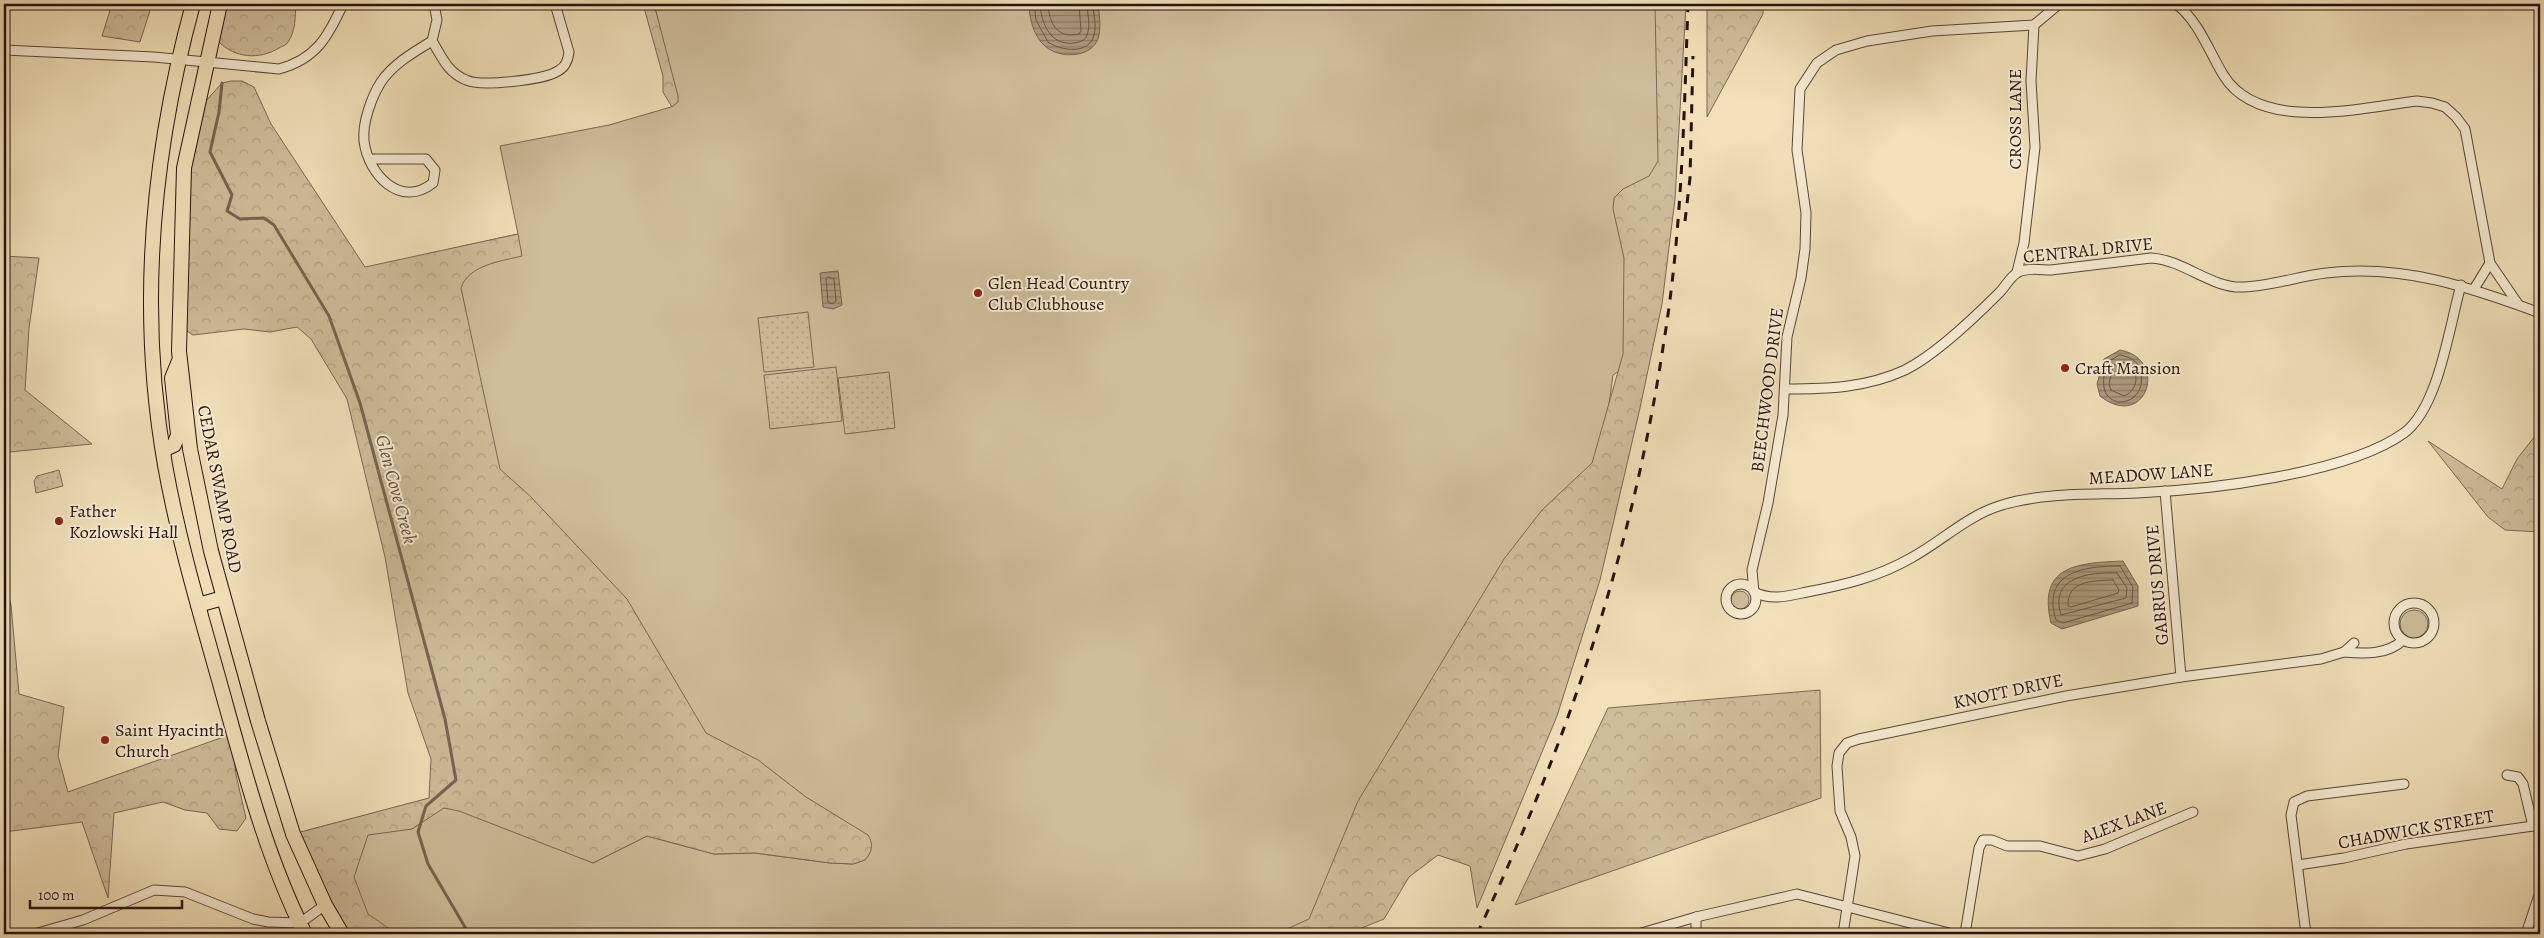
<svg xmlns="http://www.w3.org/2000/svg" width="2544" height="938" font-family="Alegreya,serif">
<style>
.grass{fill:#cebd9b;stroke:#7a6852}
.forest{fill:url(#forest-crowns);stroke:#7a6852}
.park{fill:url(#park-dots);stroke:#7a6852}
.water{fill:url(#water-rules);stroke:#766450}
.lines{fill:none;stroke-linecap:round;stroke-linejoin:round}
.shore{stroke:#695644;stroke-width:1}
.stream{stroke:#766450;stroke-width:3}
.minor-casing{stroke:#594636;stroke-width:11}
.primary-casing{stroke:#26120a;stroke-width:16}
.minor{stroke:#f6ebd2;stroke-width:9}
.primary{stroke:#f1e0b9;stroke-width:14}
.rail{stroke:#26120a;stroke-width:3;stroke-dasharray:9 9;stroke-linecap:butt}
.poi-dot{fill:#8f2418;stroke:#f6ebd2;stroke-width:2}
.labels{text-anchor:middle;stroke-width:4;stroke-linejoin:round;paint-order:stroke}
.street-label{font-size:18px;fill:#26120a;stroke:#f6ebd2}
.poi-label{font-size:18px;fill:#26120a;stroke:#f6ebd2;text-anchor:start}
.water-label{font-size:19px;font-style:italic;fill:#624f3e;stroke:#f6ebd2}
</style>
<defs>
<pattern id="forest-crowns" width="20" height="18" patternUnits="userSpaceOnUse" patternTransform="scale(1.25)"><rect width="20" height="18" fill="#cebd9b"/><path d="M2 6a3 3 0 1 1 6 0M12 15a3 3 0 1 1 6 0" fill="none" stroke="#b1a184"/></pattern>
<pattern id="park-dots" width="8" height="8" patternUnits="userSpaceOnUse" patternTransform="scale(1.25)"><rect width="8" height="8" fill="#cebd9b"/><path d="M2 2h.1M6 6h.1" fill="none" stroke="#b1a184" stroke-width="1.8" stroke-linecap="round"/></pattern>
<pattern id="water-rules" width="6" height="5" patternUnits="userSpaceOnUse" patternTransform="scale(1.25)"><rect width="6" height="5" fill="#ac9a7e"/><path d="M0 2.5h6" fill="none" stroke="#8c7c65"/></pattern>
</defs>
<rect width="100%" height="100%" fill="#f1e0b9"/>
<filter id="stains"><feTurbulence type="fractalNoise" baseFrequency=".004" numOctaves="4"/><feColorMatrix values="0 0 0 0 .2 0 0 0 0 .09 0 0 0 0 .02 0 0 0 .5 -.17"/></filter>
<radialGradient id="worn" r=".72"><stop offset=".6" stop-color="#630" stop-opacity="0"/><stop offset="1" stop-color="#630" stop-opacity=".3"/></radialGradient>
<!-- grass -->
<g class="grass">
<polygon points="654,4 1675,4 1649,351 1613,375 1600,469 1314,926 1294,934 355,934 305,831 447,794 593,863 647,836 714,854 755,853 830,863 853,864 865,860 689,744 485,490 427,254 518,234 500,146 609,125 671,107 678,102"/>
<circle cx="1740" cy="600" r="9"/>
<circle cx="2414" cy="624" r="14"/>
</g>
<!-- forest -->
<g class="forest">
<polygon points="112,4 152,4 140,42 102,36"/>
<path d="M 220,4 L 296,4 C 295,16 296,31 288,42 C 287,45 282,46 279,48 C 259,60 235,58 219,42 Z"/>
<polygon points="643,4 654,4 678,96 678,102 672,107 663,92 663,76"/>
<polygon points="1655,4 1686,4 1675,199 1662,304 1640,408 1600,580 1557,716 1477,908 1470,866 1438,855 1409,877 1384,919 1347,934 1276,934 1309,919 1358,801 1504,559 1542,510 1592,463 1623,354 1624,258 1613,209 1614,198 1623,189 1649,176 1658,161"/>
<polygon points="1707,4 1763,4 1763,14 1707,117"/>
<path d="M 231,81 L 242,81 L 254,87 L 271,124 L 365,267 L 518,234 L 522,256 C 502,261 468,265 461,288 L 500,469 L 530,496 L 627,599 L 706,733 L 758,760 L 806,797 L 868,835 C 874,845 872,852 865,860 L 853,864 L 830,863 L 755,853 L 714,854 L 647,836 L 593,863 L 459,811 L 444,808 L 412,829 L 368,835 L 354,877 L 368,914 L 397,934 L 345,934 L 293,834 L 429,798 L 431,759 L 408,693 L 385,557 L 347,399 L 311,339 L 297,327 L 270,332 L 244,329 L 193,335 L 185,330 L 188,168 L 205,102 L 222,83 Z"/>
<polygon points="4,256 39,258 29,328 25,390 92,444 9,452 4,463"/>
<polygon points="2535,436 2540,466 2540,532 2505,530 2488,517 2428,441 2502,489 2517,459"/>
<polygon points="4,578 11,605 19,694 64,707 58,756 68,792 232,734 236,775 246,818 237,831 219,829 207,813 185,810 163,802 114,813 108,898 82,822 4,832"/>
<polygon points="1820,690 1821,798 1515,905 1608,708"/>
</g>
<!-- park -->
<g class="park">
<polygon points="808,312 814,367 764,372 758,318"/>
<polygon points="836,367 842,421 770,429 764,375"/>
<polygon points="889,372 895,428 845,434 838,378"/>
<polygon points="59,470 63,486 36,493 34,481 37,476"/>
</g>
<!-- water -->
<g class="water">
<path d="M 1029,4 L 1098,4 C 1099,13 1101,25 1099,35 C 1095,58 1060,60 1045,46 C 1034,37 1029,18 1029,4 Z"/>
<polygon points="838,271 842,305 833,309 823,307 820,273"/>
<path d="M 2120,350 C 2170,359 2146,432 2100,396 L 2097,384 L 2104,359 Z"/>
<path d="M 2123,561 L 2138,586 L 2138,606 L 2062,629 L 2051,623 C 2037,565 2078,563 2123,561 Z"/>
</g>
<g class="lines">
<!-- shore -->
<g class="shore">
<path d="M 1034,4 L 1036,20 L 1048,42 C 1061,51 1089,55 1094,35 C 1097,25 1093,14 1093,4"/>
<path d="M 1040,4 C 1041,24 1051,46 1074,43 C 1080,42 1085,41 1087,35 C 1091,26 1087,13 1087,4"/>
<path d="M 1048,4 C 1049,23 1057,39 1079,34 L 1081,31 L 1079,4"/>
<polygon points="828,277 834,279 836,301 832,304 828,302 826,279"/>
<path d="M 2120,355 C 2129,357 2138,360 2140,370 C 2152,411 2086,417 2108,362 Z"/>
<path d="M 2121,362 C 2140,365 2141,389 2124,396 L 2111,390 L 2109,384 L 2113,366 Z"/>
<path d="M 2120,566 L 2133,587 L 2132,603 L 2063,623 L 2056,620 C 2041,572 2084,566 2120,566 Z"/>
<path d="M 2117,573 L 2127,588 L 2126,598 L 2061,615 C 2049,577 2089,572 2117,573 Z"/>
<path d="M 2113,580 L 2119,590 L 2118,593 L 2071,607 L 2068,606 C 2067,580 2093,581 2113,580 Z"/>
</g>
<!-- stream -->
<polyline class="stream" points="222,83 219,112 210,152 232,195 227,211 240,219 264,218 274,225 329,316 360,403 445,719 456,780 426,806 418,832 428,864 469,934"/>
<!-- minor casing -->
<g class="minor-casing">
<g id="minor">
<path d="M 2059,4 L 2034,25 L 1932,31 L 1867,41 L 1836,50 L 1817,63 L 1800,89 L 1797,150 L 1806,213 L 1805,249 L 1801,278 L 1787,337 L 1783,415 L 1768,503 L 1752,570 L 1754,592 C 1772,601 1788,596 1807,592 C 1844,585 1878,577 1911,558 C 1942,541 1968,515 2002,505 C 2045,492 2093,495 2137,493 C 2208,490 2347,474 2404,433 C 2439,407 2449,327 2461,285"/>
<path d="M 2176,4 C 2199,21 2209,52 2224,76 C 2260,133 2361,108 2417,101 L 2432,103 L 2445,107 L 2456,117 L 2465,129 L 2490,263 L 2518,304"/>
<path d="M 432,41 C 442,57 447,72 466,80 C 481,87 544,80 558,71 C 566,67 568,60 569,52 L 555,4"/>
<polyline points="432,41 437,20 434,4"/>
<path d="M 4,50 L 154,57 L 279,69 C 316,59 328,37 343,4"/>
<path d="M 370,159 L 426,159 L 435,170 L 433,183 C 400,209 368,174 364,141 C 362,123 372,96 381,82 C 393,64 414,52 432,41"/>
<polyline points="2017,272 2024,243 2035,147 2031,81 2034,25"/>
<polyline points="2474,289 2490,263"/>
<path d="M 1786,389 C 1827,389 1866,388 1905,370 C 1935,355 1975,317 1999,293 C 2005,287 2010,277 2017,273 C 2025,267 2041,270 2051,270 L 2151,258 C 2185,260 2211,289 2244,287 C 2272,286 2299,276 2326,273 C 2402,264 2470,287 2540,313"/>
<polyline points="2165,491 2181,677"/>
<circle cx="1741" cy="599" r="15"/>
<circle cx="2414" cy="623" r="20"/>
<path d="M 2344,652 C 2363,654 2388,655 2403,640"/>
<polyline points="2507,775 2518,777 2523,784 2533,826"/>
<polyline points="2298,865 2344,858 2406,844 2540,825"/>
<polyline points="1696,917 1696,934"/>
<polyline points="34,934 83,920 154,890 185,892 253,919 268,922 300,923 325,905"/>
<polyline points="1638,934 1696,917 1797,894 1953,934"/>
<polyline points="1843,934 1855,856 1851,837 1840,811 1837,766 1839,753 1847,743 1859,739 2066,696 2181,677 2321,659 2344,652 2354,643"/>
<polyline points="1965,934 1979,848 1983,840 1992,840 2007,846 2040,846 2078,856 2105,849 2193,812"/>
<polyline points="2306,934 2291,815 2294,802 2307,796 2404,784"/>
<polyline points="2526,934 2538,898"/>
</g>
</g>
<!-- primary casing -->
<g class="primary-casing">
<g id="primary">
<path d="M 193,4 C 152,154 138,311 165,465 C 178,538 199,609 219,680 C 243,766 265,854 305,934"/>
<polyline points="220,4 184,168 179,351 190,449 211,551 258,721 293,834 325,905 342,934"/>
<polyline points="163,450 174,445 178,435 172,378 179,361"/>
<polyline points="198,605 223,598"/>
</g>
</g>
<!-- minor -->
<use href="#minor" class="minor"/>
<!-- primary -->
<use href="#primary" class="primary"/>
<!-- rail -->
<g class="rail">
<polyline points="1685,221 1690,178 1693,56"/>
<path d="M 1477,934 C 1568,741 1632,554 1664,341 C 1682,230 1684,116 1688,4"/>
</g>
</g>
<!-- markers -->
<g class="poi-dot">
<circle cx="978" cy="293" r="5"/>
<circle cx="2065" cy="368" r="5"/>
<circle cx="59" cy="521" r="5"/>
<circle cx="105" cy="740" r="5"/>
</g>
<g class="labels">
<!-- street labels -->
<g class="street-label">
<text transform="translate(2015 119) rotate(-90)" y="6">CROSS LANE</text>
<text transform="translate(2088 250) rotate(-6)" y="6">CENTRAL DRIVE</text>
<text transform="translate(1767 390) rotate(-83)" y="6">BEECHWOOD DRIVE</text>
<text transform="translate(2151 474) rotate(-4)" y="6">MEADOW LANE</text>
<text transform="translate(220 489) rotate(79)" y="6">CEDAR SWAMP ROAD</text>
<text transform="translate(2157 585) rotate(-95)" y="6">GABRUS DRIVE</text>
<text transform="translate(2008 691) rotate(-12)" y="6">KNOTT DRIVE</text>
<text transform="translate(2124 822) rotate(-20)" y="6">ALEX LANE</text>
<text transform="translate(2416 829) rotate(-10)" y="6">CHADWICK STREET</text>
</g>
<!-- poi labels -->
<g class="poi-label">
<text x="988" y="289">Glen Head Country<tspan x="988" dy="21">Club Clubhouse</tspan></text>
<text x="2075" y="374">Craft Mansion</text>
<text x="69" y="517">Father<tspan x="69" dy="21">Kozlowski Hall</tspan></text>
<text x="115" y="736">Saint Hyacinth<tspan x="115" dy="21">Church</tspan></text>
</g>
<!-- water labels -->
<g class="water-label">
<text transform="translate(397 489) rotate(75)" y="7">Glen Cove Creek</text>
</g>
</g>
<!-- margin -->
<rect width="2544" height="938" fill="none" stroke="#f1e0b9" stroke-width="20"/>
<rect x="5" y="5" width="2534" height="928" fill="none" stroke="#26120a" stroke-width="2.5"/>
<rect x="10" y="10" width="2524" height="918" fill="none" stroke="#26120a"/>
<!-- scale -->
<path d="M30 900v8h152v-8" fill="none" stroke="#26120a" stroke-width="2.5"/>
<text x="38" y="900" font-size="15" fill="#26120a" stroke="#f6ebd2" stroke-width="4" paint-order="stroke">100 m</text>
<rect width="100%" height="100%" filter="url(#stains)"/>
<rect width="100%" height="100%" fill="url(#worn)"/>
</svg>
